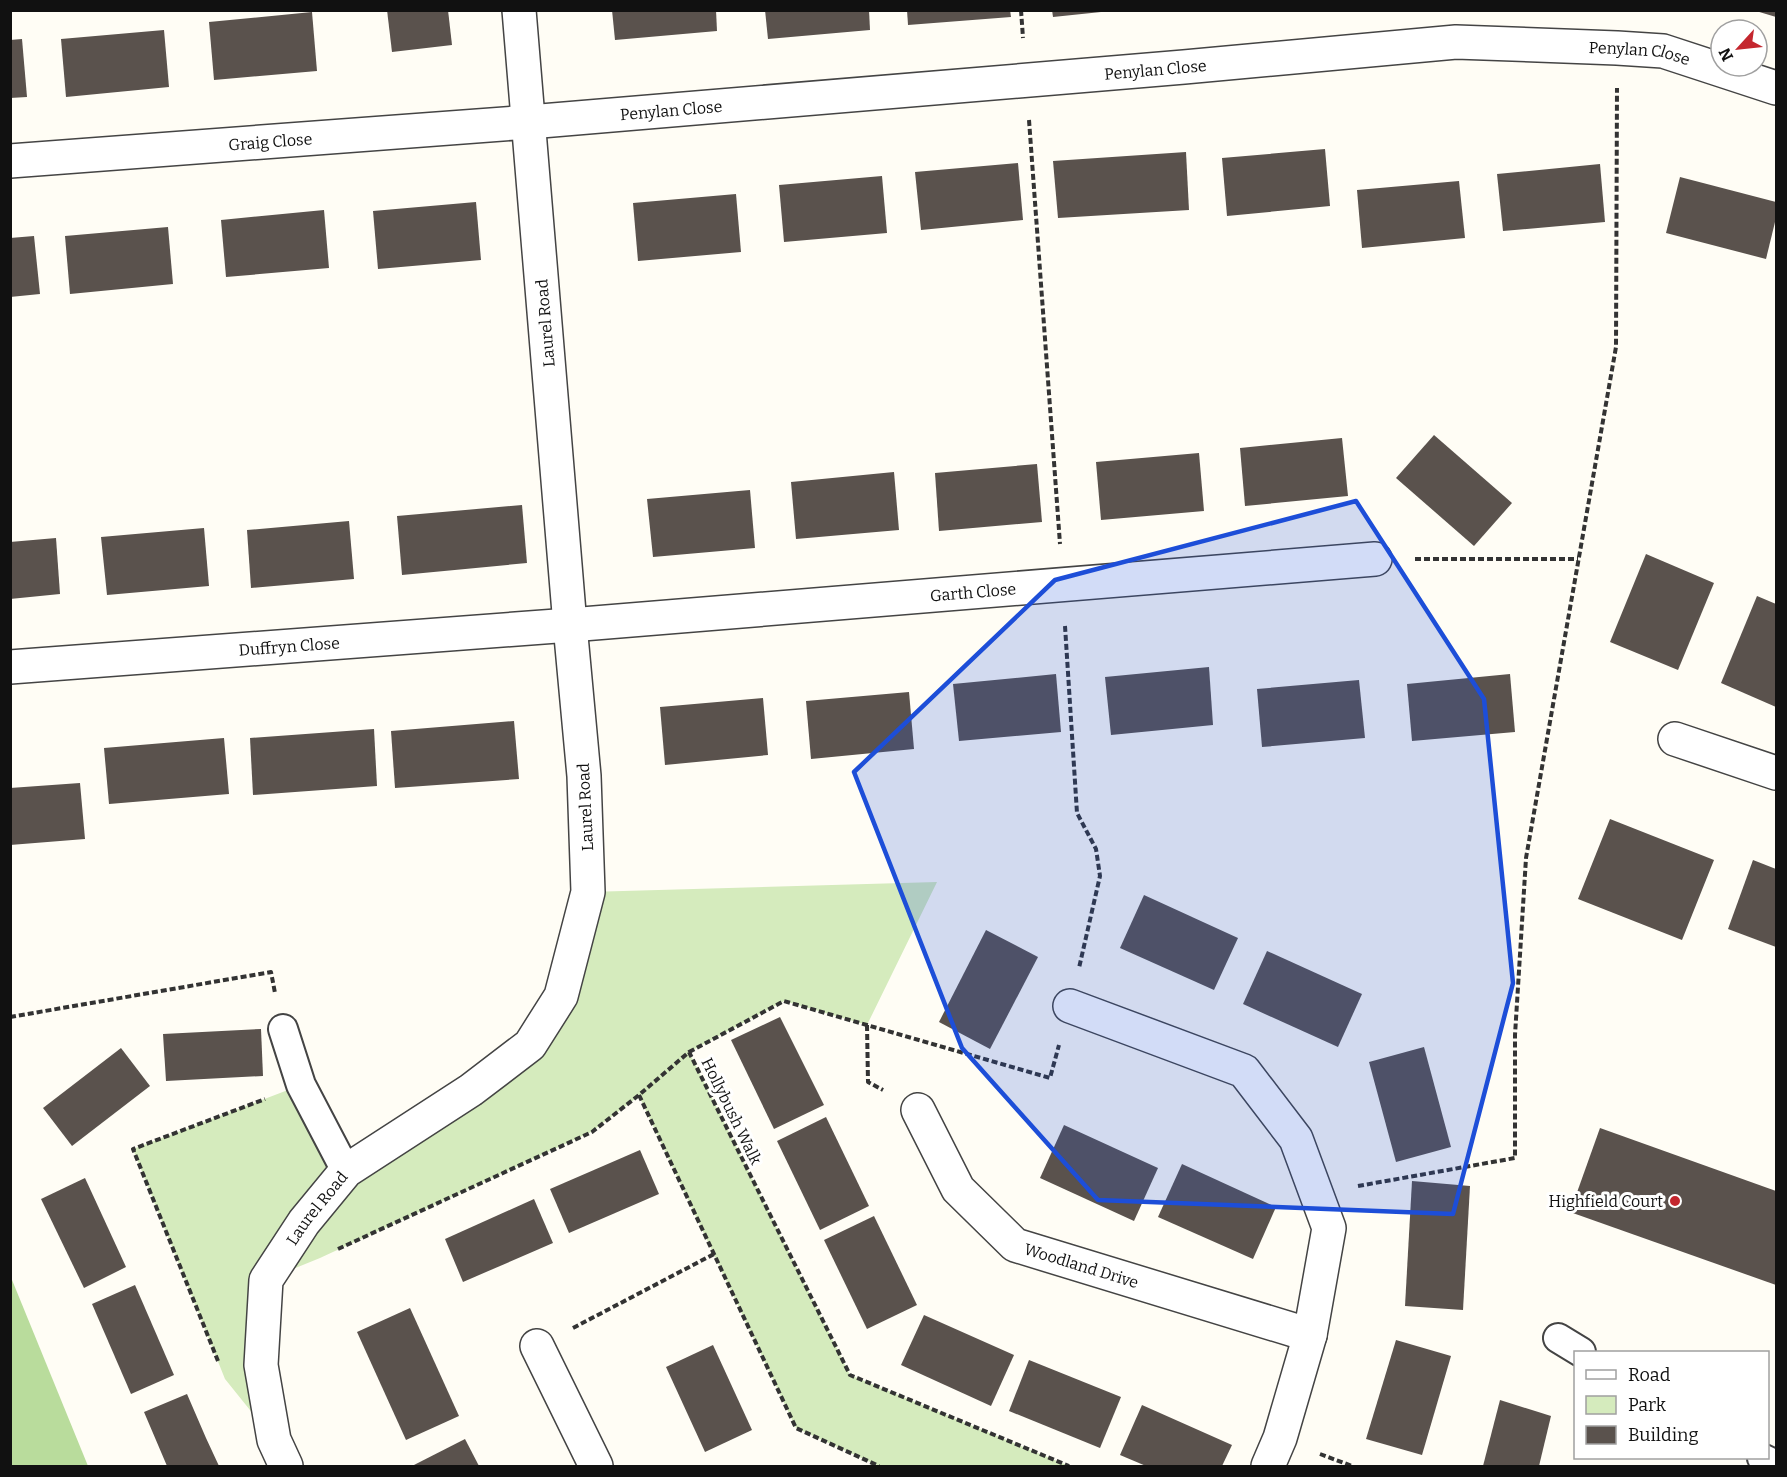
<svg xmlns="http://www.w3.org/2000/svg" width="1787" height="1477" font-family="Bitter,serif">
<style>
.green{fill:#d5ebbd}
.forest{fill:#b9dc9c}
.building{fill:#5a524d}
.lines{fill:none;stroke-linecap:round;stroke-linejoin:round}
.lane-casing{stroke:#444;stroke-width:32}
.street-casing{stroke:#444;stroke-width:36}
.path{stroke:#333;stroke-width:4;stroke-dasharray:6 3;stroke-linecap:butt}
.lane{stroke:#fff;stroke-width:28}
.street{stroke:#fff;stroke-width:33}
.marked{fill:#1d4ed8;fill-opacity:0.2;stroke:#1d4ed8;stroke-width:4.5;stroke-linejoin:round}
.poi-dot{fill:#c4262e;stroke:#fff;stroke-width:2}
.labels{text-anchor:middle;stroke-width:6;stroke-linejoin:round;paint-order:stroke}
.street-label{font-size:16px;fill:#111;stroke:#fff}
.poi-label{font-size:16px;fill:#111;stroke:#fff;text-anchor:end}
</style>
<rect width="100%" height="100%" fill="#fffdf5"/>
<!-- green -->
<polygon class="green" points="937,882 867,1025 784,1001 689,1052 850,1375 1069,1466 879,1466 796,1428 639,1096 591,1132 320,1258 266,1280 274,1440 225,1379 133,1149 301,1085 346,1171 530,1045 588,892"/>
<!-- forest -->
<polygon class="forest" points="10,1275 88,1466 11,1466"/>
<!-- building -->
<g class="building">
<polygon points="387,10 448,10 452,45 392,52"/>
<polygon points="612,10 716,10 717,31 615,40"/>
<polygon points="765,10 869,10 870,30 768,39"/>
<polygon points="907,10 1010,10 1011,17 908,25"/>
<polygon points="1052,10 1101,10 1101,12 1053,17"/>
<polygon points="1757,10 1776,10 1776,17 1756,11"/>
<polygon points="312,12 317,71 214,80 209,22"/>
<polygon points="164,30 169,87 66,97 61,39"/>
<polygon points="22,39 27,97 10,98 10,40"/>
<polygon points="1325,149 1330,206 1227,216 1222,158"/>
<polygon points="1186,152 1189,210 1058,218 1053,161"/>
<polygon points="1018,163 1023,220 921,230 915,172"/>
<polygon points="1600,164 1605,222 1503,231 1497,174"/>
<polygon points="882,176 887,233 784,242 779,185"/>
<polygon points="1680,177 1776,202 1776,218 1766,259 1666,233"/>
<polygon points="1459,181 1465,238 1362,248 1357,190"/>
<polygon points="736,194 741,252 638,261 633,203"/>
<polygon points="476,202 481,260 378,269 373,211"/>
<polygon points="324,210 329,268 226,277 221,220"/>
<polygon points="168,227 173,284 70,294 65,236"/>
<polygon points="34,236 40,294 10,297 10,238"/>
<polygon points="1434,435 1512,503 1474,546 1396,478"/>
<polygon points="1342,438 1348,496 1245,506 1240,448"/>
<polygon points="1199,453 1204,511 1101,520 1096,462"/>
<polygon points="1037,464 1042,522 939,531 935,473"/>
<polygon points="894,472 899,530 796,539 791,482"/>
<polygon points="750,490 755,548 653,557 647,499"/>
<polygon points="522,505 527,563 402,575 397,516"/>
<polygon points="349,521 354,579 251,588 247,530"/>
<polygon points="204,528 209,586 107,595 101,537"/>
<polygon points="56,538 60,594 10,599 10,542"/>
<polygon points="1646,554 1714,583 1678,670 1610,642"/>
<polygon points="1757,596 1776,604 1776,707 1721,683"/>
<polygon points="1209,667 1213,725 1111,735 1105,677"/>
<polygon points="1056,674 1061,732 959,741 953,684"/>
<polygon points="1510,674 1515,732 1412,741 1407,684"/>
<polygon points="1359,680 1365,738 1262,747 1257,689"/>
<polygon points="909,692 914,749 811,759 806,701"/>
<polygon points="763,698 768,755 665,765 660,707"/>
<polygon points="514,721 519,779 395,788 391,731"/>
<polygon points="374,729 377,786 253,795 250,738"/>
<polygon points="224,738 229,794 109,804 104,748"/>
<polygon points="80,783 85,839 10,845 10,788"/>
<polygon points="1610,819 1714,860 1682,940 1578,899"/>
<polygon points="1753,860 1776,869 1776,947 1728,929"/>
<polygon points="1144,895 1238,938 1214,990 1120,948"/>
<polygon points="986,930 1038,957 990,1049 939,1022"/>
<polygon points="1267,951 1362,994 1338,1047 1243,1004"/>
<polygon points="780,1017 824,1105 774,1129 731,1040"/>
<polygon points="261,1029 263,1076 166,1081 163,1034"/>
<polygon points="1424,1047 1451,1147 1396,1162 1369,1062"/>
<polygon points="121,1048 150,1086 72,1146 43,1108"/>
<polygon points="826,1117 869,1206 820,1230 777,1141"/>
<polygon points="1064,1125 1158,1168 1134,1221 1040,1178"/>
<polygon points="1600,1128 1776,1191 1776,1285 1570,1212"/>
<polygon points="640,1150 659,1194 569,1233 550,1189"/>
<polygon points="1182,1164 1276,1207 1253,1259 1158,1217"/>
<polygon points="85,1178 126,1267 84,1288 41,1199"/>
<polygon points="1412,1181 1470,1186 1463,1310 1405,1306"/>
<polygon points="534,1199 553,1243 463,1282 445,1239"/>
<polygon points="874,1216 917,1305 867,1329 824,1240"/>
<polygon points="135,1285 174,1375 131,1394 92,1304"/>
<polygon points="410,1308 459,1416 406,1440 357,1332"/>
<polygon points="924,1315 1014,1355 991,1406 901,1365"/>
<polygon points="1396,1340 1451,1356 1422,1455 1366,1439"/>
<polygon points="713,1345 752,1430 705,1452 666,1367"/>
<polygon points="1029,1360 1121,1397 1100,1448 1009,1411"/>
<polygon points="187,1394 206,1438 219,1466 167,1466 144,1412"/>
<polygon points="1500,1400 1551,1416 1539,1466 1483,1466"/>
<polygon points="1142,1405 1232,1445 1222,1466 1146,1466 1120,1455"/>
<polygon points="465,1439 479,1466 412,1466"/>
</g>
<g class="lines">
<!-- lane casing -->
<g class="lane-casing">
<g id="lane">
<polyline points="283,1029 301,1085 346,1171"/>
<polyline points="1558,1338 1581,1352"/>
<polyline points="1762,1458 1776,1465"/>
</g>
</g>
<!-- street casing -->
<g class="street-casing">
<g id="street">
<path id="s1" d="M 10,161 L 529,122 L 1184,67 L 1456,42 L 1617,48 L 1663,51 L 1776,88"/>
<path id="s2" d="M 10,667 L 570,625 L 1375,559"/>
<polyline points="1675,739 1776,773"/>
<polyline points="1070,1006 1244,1071 1296,1139 1329,1228 1310,1335 1280,1438 1268,1466"/>
<path id="s3" d="M 918,1110 L 958,1189 L 1015,1245 L 1310,1335"/>
<polyline points="537,1346 596,1466"/>
<path id="s4" d="M 286,1466 L 274,1440 L 261,1365 L 266,1280 L 304,1222 L 346,1171 L 471,1090 L 530,1045 L 561,996 L 588,892 L 584,776 L 570,625 L 519,10"/>
</g>
</g>
<!-- path -->
<g class="path">
<polyline points="1021,10 1023,38"/>
<polyline points="1029,120 1060,544"/>
<polyline points="1415,559 1578,559"/>
<polyline points="1065,626 1077,813 1096,849 1100,876 1079,968"/>
<polyline points="10,1017 271,972 275,993"/>
<polyline points="867,1025 868,1082 883,1090"/>
<polyline points="689,1052 784,1001 1050,1078 1059,1045"/>
<polyline points="639,1095 796,1428 879,1466"/>
<polyline points="1358,1186 1515,1158 1515,1035 1526,858 1616,347 1617,88"/>
<polyline points="338,1249 592,1132 639,1095 689,1052 850,1375 1069,1466"/>
<polyline points="573,1328 714,1254"/>
<polyline points="218,1361 133,1149 265,1099"/>
<polyline points="1320,1454 1352,1466"/>
</g>
<!-- lane -->
<use href="#lane" class="lane"/>
<!-- street -->
<use href="#street" class="street"/>
</g>
<!-- marked area -->
<path class="marked" d="M 1356,501 L 1484,699 L 1513,983 L 1453,1214 L 1098,1200 L 962,1048 L 854,772 L 1055,580 Z"/>
<!-- markers -->
<circle class="poi-dot" cx="1675" cy="1201" r="6"/>
<g class="labels">
<!-- street labels -->
<g class="street-label">
<text dy="6" stroke="none"><textPath href="#s1" startOffset="1635">Penylan Close</textPath></text>
<text dy="6" stroke="none"><textPath href="#s1" startOffset="1149">Penylan Close</textPath></text>
<text dy="6" stroke="none"><textPath href="#s1" startOffset="663">Penylan Close</textPath></text>
<text dy="6" stroke="none"><textPath href="#s1" startOffset="261">Graig Close</textPath></text>
<text transform="translate(545 323) rotate(-95)" y="6">Laurel Road</text>
<text dy="6" stroke="none"><textPath href="#s2" startOffset="966">Garth Close</textPath></text>
<text dy="6" stroke="none"><textPath href="#s2" startOffset="280">Duffryn Close</textPath></text>
<text transform="translate(585 807) rotate(-93)" y="6">Laurel Road</text>
<text transform="translate(732 1111) rotate(64)" y="6">Hollybush Walk</text>
<text dy="6" stroke="none"><textPath href="#s4" startOffset="278">Laurel Road</textPath></text>
<text dy="6" stroke="none"><textPath href="#s3" startOffset="238">Woodland Drive</textPath></text>
</g>
<!-- poi labels -->
<g class="poi-label">
<text x="1663" y="1207">Highfield Court</text>
</g>
</g>
<!-- border -->
<rect width="1787" height="1477" fill="none" stroke="#111111" stroke-width="24"/>
<!-- legend -->
<rect x="1574" y="1351" width="195" height="108" fill="#ffffff" stroke="#a0a0a0" stroke-width="1.5"/>
<rect x="1586" y="1370" width="30" height="9" fill="#ffffff" stroke="#a0a0a0" stroke-width="1.5"/>
<text x="1628" y="1381" font-size="18" fill="#111111">Road</text>
<rect x="1586" y="1396" width="30" height="18" fill="#d5ebbd" stroke="#a0a0a0" stroke-width="1.5"/>
<text x="1628" y="1411" font-size="18" fill="#111111">Park</text>
<rect x="1586" y="1426" width="30" height="18" fill="#5a524d" stroke="#a0a0a0" stroke-width="1.5"/>
<text x="1628" y="1441" font-size="18" fill="#111111">Building</text>
<!-- north arrow -->
<g transform="translate(1739 48) rotate(243)"><circle r="28" fill="#ffffff" stroke="#a0a0a0" stroke-width="1.5"/>
<path d="M0-4.5L10 22L0 15L-10 22Z" fill="#c4262e"/>
<text y="-9" font-size="16" font-weight="bold" text-anchor="middle" fill="#111111">N</text>
</g>
</svg>
